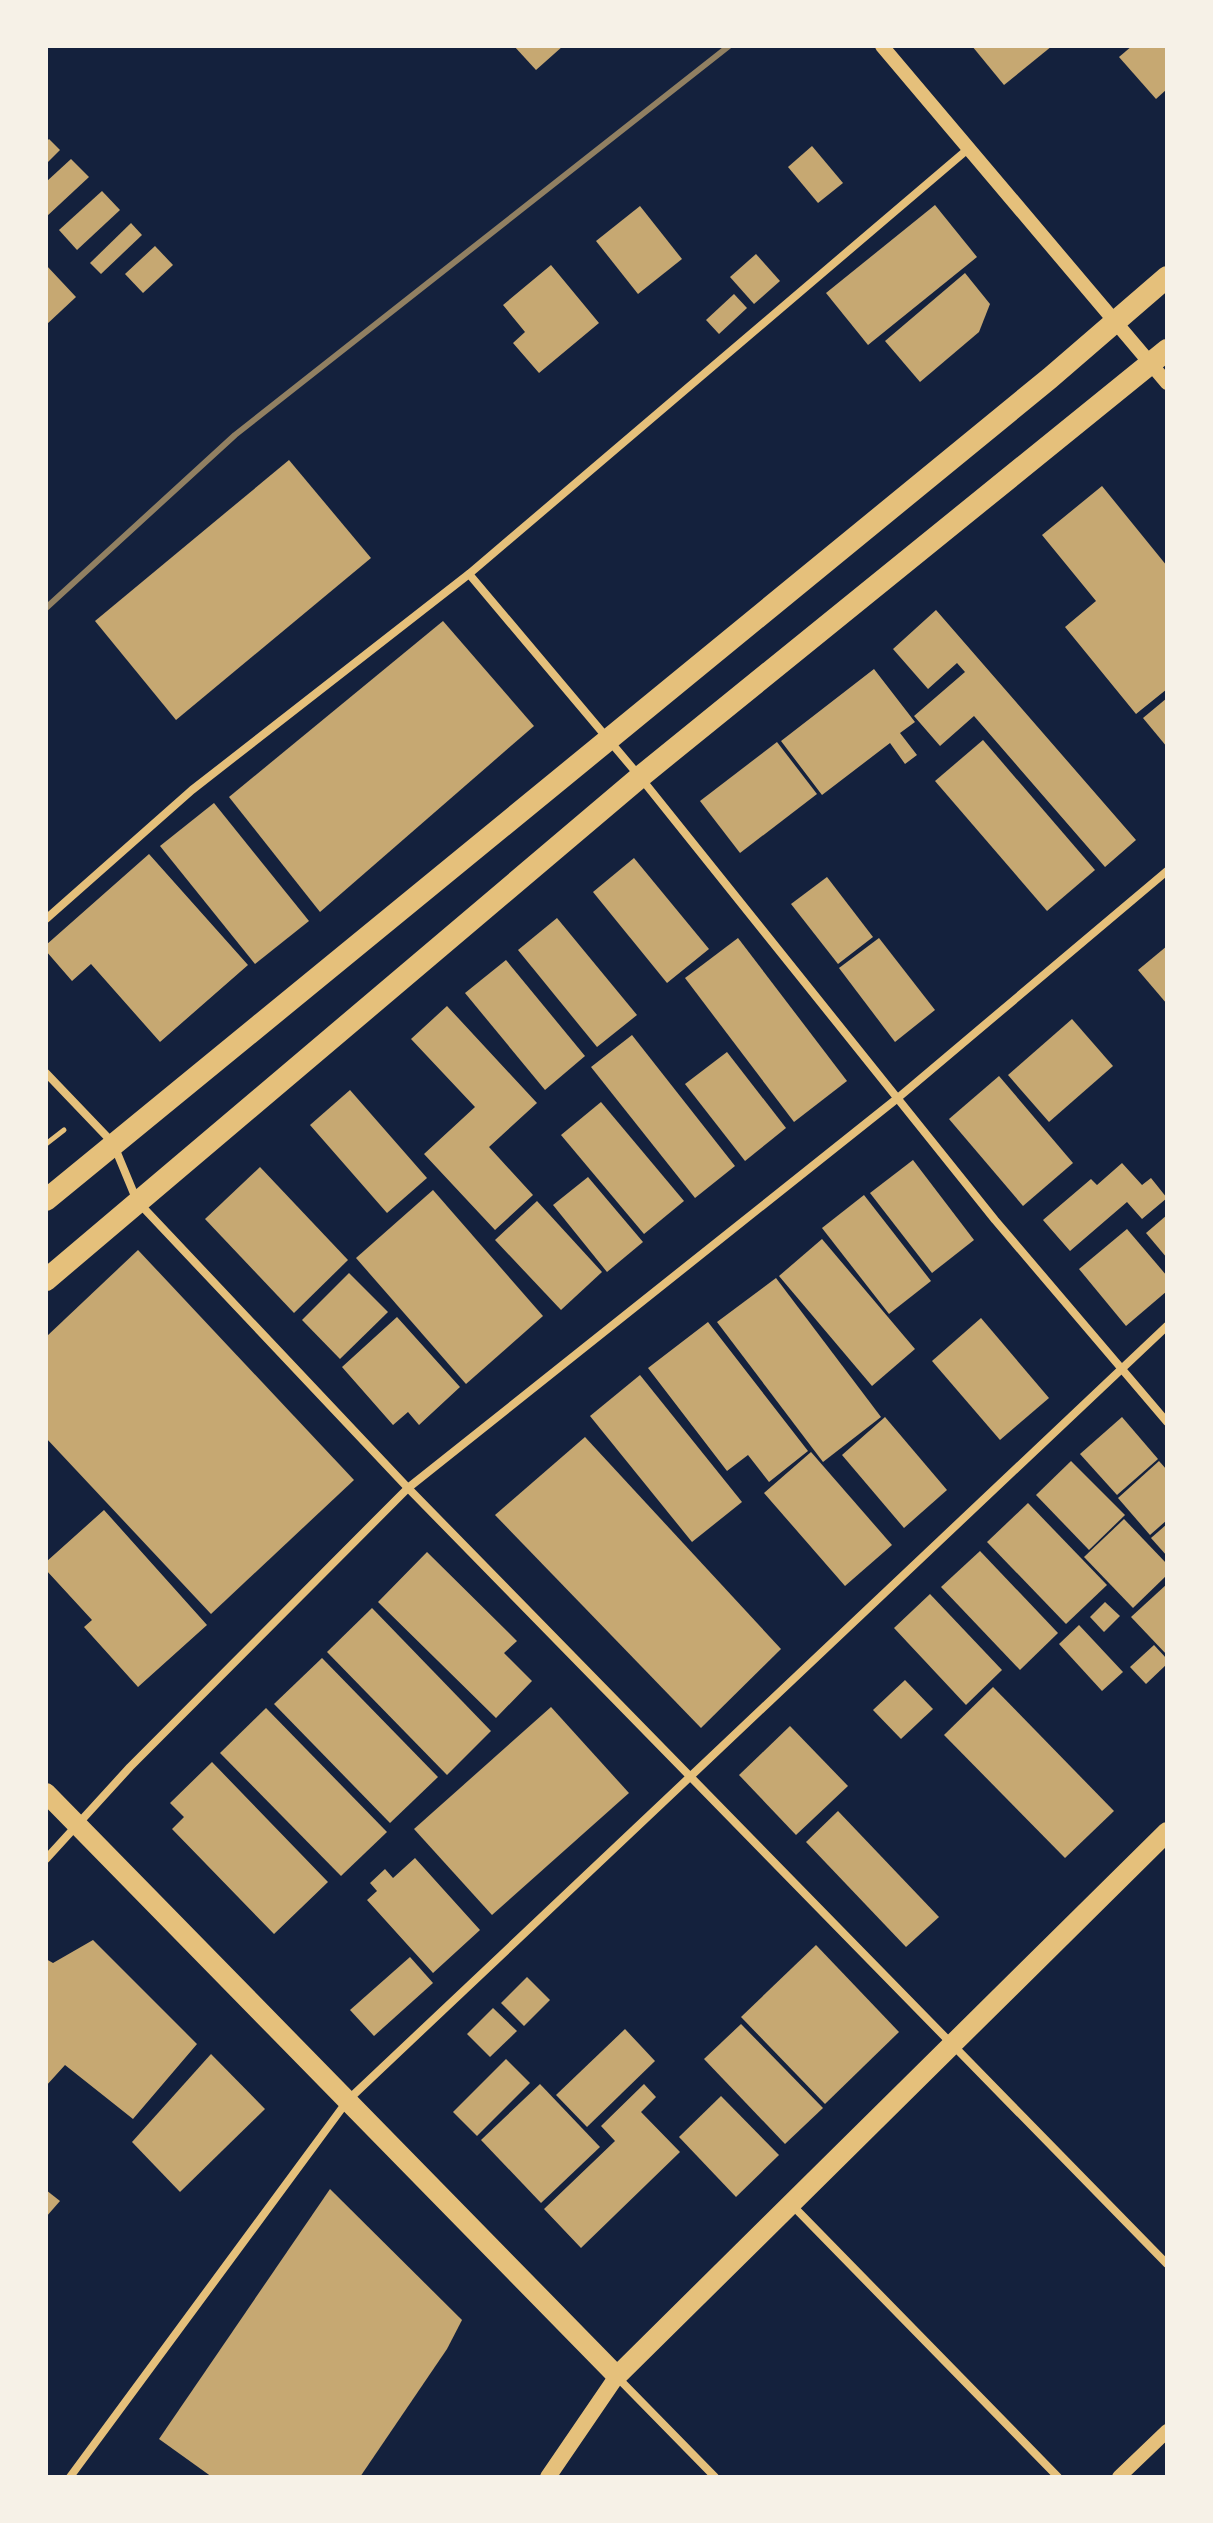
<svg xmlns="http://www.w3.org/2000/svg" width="1213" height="2523" font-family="Quicksand,sans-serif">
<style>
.building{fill:#c6a872}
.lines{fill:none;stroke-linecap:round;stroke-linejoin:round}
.path{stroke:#e5c07b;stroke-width:5}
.minor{stroke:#e5c07b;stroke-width:8}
.tertiary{stroke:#e5c07b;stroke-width:14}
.secondary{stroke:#e5c07b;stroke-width:16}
.primary{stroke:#e5c07b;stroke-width:20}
.trunk{stroke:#e5c07b;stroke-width:22}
.rail{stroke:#918062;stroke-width:6}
</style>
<rect width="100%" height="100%" fill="#14213d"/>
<!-- building -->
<g class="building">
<polygon points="514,46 563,46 536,70"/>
<polygon points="972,46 1052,46 1004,85"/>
<polygon points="1132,46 1167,46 1167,89 1156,99 1119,57"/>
<polygon points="49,139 60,150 46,164 46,142"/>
<polygon points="812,146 843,183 818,203 788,167"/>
<polygon points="71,159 89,177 46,217 46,182"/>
<polygon points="102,191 120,210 77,250 59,230"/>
<polygon points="935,205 977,257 868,345 826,293"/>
<polygon points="640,206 682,259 638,294 596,241"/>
<polygon points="131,223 142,235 101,274 90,263"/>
<polygon points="155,246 173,265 143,293 125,274"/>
<polygon points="756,254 780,281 754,304 730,277"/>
<polygon points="46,265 76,297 46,325"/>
<polygon points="551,265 599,323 539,373 513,343 525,332 503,305"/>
<polygon points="965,273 990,304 979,332 920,382 885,341"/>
<polygon points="734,294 747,308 719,334 706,320"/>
<polygon points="289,460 371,558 176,720 95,621"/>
<polygon points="1102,486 1167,566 1167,689 1136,714 1065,627 1096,601 1042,535"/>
<polygon points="936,610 1136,840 1105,867 974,716 940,746 914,716 965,672 957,663 928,689 893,649"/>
<polygon points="443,621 534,726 320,912 229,797"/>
<polygon points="874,669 915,722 900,733 917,755 905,764 890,743 822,795 781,741"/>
<polygon points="1167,698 1167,747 1143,718"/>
<polygon points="983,740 1095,870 1047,911 935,781"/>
<polygon points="777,742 817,794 740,853 700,801"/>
<polygon points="214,803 309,921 255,964 160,846"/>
<polygon points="149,854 248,965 160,1042 91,964 72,981 46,951 46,945"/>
<polygon points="634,858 709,949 667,983 593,892"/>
<polygon points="827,877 873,937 838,964 791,904"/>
<polygon points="557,918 637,1015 597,1047 518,950"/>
<polygon points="738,938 847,1081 794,1122 685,978"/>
<polygon points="879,938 935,1010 895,1042 839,968"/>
<polygon points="1167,946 1167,1004 1138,970"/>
<polygon points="506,960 585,1056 545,1090 465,993"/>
<polygon points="447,1006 537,1103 489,1147 533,1195 495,1230 424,1154 475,1107 411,1039"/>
<polygon points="1072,1019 1113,1066 1049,1122 1008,1075"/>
<polygon points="632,1035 735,1166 695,1198 591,1067"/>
<polygon points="727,1052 786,1128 745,1161 685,1084"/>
<polygon points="999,1076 1073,1163 1023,1206 949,1119"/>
<polygon points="350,1090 427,1178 387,1213 310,1125"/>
<polygon points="601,1102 684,1201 644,1234 561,1135"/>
<polygon points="913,1160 974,1240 932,1273 870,1193"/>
<polygon points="1122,1163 1142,1185 1151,1178 1167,1198 1142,1219 1127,1202 1070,1251 1043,1220 1091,1179 1097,1185"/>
<polygon points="260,1167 348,1260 294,1313 205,1219"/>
<polygon points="588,1177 643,1242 607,1272 553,1205"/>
<polygon points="433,1190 543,1316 466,1384 356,1258"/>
<polygon points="864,1195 931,1281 889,1314 822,1228"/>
<polygon points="537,1201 602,1272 561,1310 495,1240"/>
<polygon points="1167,1215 1167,1258 1146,1233"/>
<polygon points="1127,1229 1167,1276 1167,1291 1126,1326 1079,1269"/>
<polygon points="822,1239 915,1349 872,1386 779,1276"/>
<polygon points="138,1250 354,1480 211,1614 46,1438 46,1337"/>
<polygon points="349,1273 388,1312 340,1359 302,1320"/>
<polygon points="776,1278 881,1417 823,1462 717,1322"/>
<polygon points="397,1317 460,1387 419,1425 408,1412 393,1425 342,1367"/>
<polygon points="981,1318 1049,1398 1000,1440 932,1361"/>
<polygon points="708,1322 808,1451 769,1482 748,1455 727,1471 648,1368"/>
<polygon points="640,1375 742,1502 692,1542 590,1416"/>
<polygon points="885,1417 947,1490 904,1528 842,1455"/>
<polygon points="1122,1417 1158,1459 1117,1495 1080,1454"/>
<polygon points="585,1437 781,1649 701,1728 495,1515"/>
<polygon points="811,1452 892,1545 845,1586 764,1493"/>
<polygon points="1071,1461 1125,1515 1089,1550 1036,1495"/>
<polygon points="1159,1461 1167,1470 1167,1520 1150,1535 1118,1498"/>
<polygon points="1028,1503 1107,1585 1066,1624 987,1542"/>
<polygon points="104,1510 207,1625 138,1687 84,1627 92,1620 46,1570 46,1562"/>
<polygon points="1124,1519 1167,1564 1167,1575 1133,1608 1084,1557"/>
<polygon points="1167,1524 1167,1556 1151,1538"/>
<polygon points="980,1551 1058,1633 1020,1670 941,1587"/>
<polygon points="427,1552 517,1641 504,1653 532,1681 496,1718 378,1602"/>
<polygon points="1167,1584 1167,1655 1131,1617"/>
<polygon points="930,1594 1002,1670 966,1705 894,1628"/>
<polygon points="1105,1602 1120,1616 1104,1632 1090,1617"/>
<polygon points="372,1608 491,1731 447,1775 327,1652"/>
<polygon points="1079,1625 1123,1672 1102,1691 1059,1644"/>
<polygon points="1154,1645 1167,1659 1167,1664 1146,1684 1130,1667"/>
<polygon points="322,1658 438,1777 390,1823 274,1704"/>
<polygon points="905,1680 933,1709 901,1739 873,1710"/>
<polygon points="993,1687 1114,1811 1065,1858 944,1735"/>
<polygon points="551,1707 629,1793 492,1915 414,1829"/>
<polygon points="266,1708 387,1832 341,1876 220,1753"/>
<polygon points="790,1726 848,1786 796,1835 739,1775"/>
<polygon points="212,1762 328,1882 274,1934 172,1829 184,1817 170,1803"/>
<polygon points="838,1811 939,1917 906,1947 806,1842"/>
<polygon points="415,1858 480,1930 433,1973 367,1900 377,1891 370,1883 385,1869 393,1878"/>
<polygon points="93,1940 197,2044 133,2119 65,2065 46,2086 46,1959 53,1963"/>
<polygon points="816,1945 899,2032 825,2104 741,2017"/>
<polygon points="410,1957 433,1983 374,2036 350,2010"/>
<polygon points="527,1977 550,2000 524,2026 501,2003"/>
<polygon points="493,2008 517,2031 490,2057 467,2034"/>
<polygon points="741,2024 823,2108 785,2144 704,2059"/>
<polygon points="625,2029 655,2061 587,2127 556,2095"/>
<polygon points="211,2054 265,2109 180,2192 132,2142"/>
<polygon points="506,2059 530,2083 477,2136 453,2112"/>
<polygon points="540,2084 600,2147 541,2203 481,2140"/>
<polygon points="644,2084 656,2097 641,2112 680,2152 581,2248 544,2209 615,2141 601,2126"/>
<polygon points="721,2096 779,2155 736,2197 679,2137"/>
<polygon points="330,2189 462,2320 447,2349 360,2477 212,2477 159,2439"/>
<polygon points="46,2190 60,2201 46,2217"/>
</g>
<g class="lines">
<!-- path -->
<polyline class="path" points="46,1144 64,1130"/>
<!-- minor -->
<g class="minor">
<polyline points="469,574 640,777 995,1220 1167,1422"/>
<polyline points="46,919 192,790 469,574 968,149"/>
<polyline points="46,1073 113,1143 137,1201 408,1488 1167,2264"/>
<polyline points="46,1859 130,1767 408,1488 899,1097 1167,871"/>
<polyline points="793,2206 1058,2477"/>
<polyline points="617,2377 715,2477"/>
<polyline points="70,2477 348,2100 1167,1326"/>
</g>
<!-- tertiary -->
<g class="tertiary">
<polyline points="882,46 1167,383"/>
<polyline points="1119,2477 1167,2431"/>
</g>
<!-- secondary -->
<polyline class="secondary" points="548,2477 617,2376"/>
<!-- primary -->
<polyline class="primary" points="46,1793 617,2376 1167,1832"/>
<!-- trunk -->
<g class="trunk">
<polyline points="46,1200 1050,378 1167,277"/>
<polyline points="46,1280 640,777 1167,350"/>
</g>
<!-- rail -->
<polyline class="rail" points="46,608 235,435 729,46"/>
</g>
<!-- border -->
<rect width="1213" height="2523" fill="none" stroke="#f6f1e7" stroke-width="96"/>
</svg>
